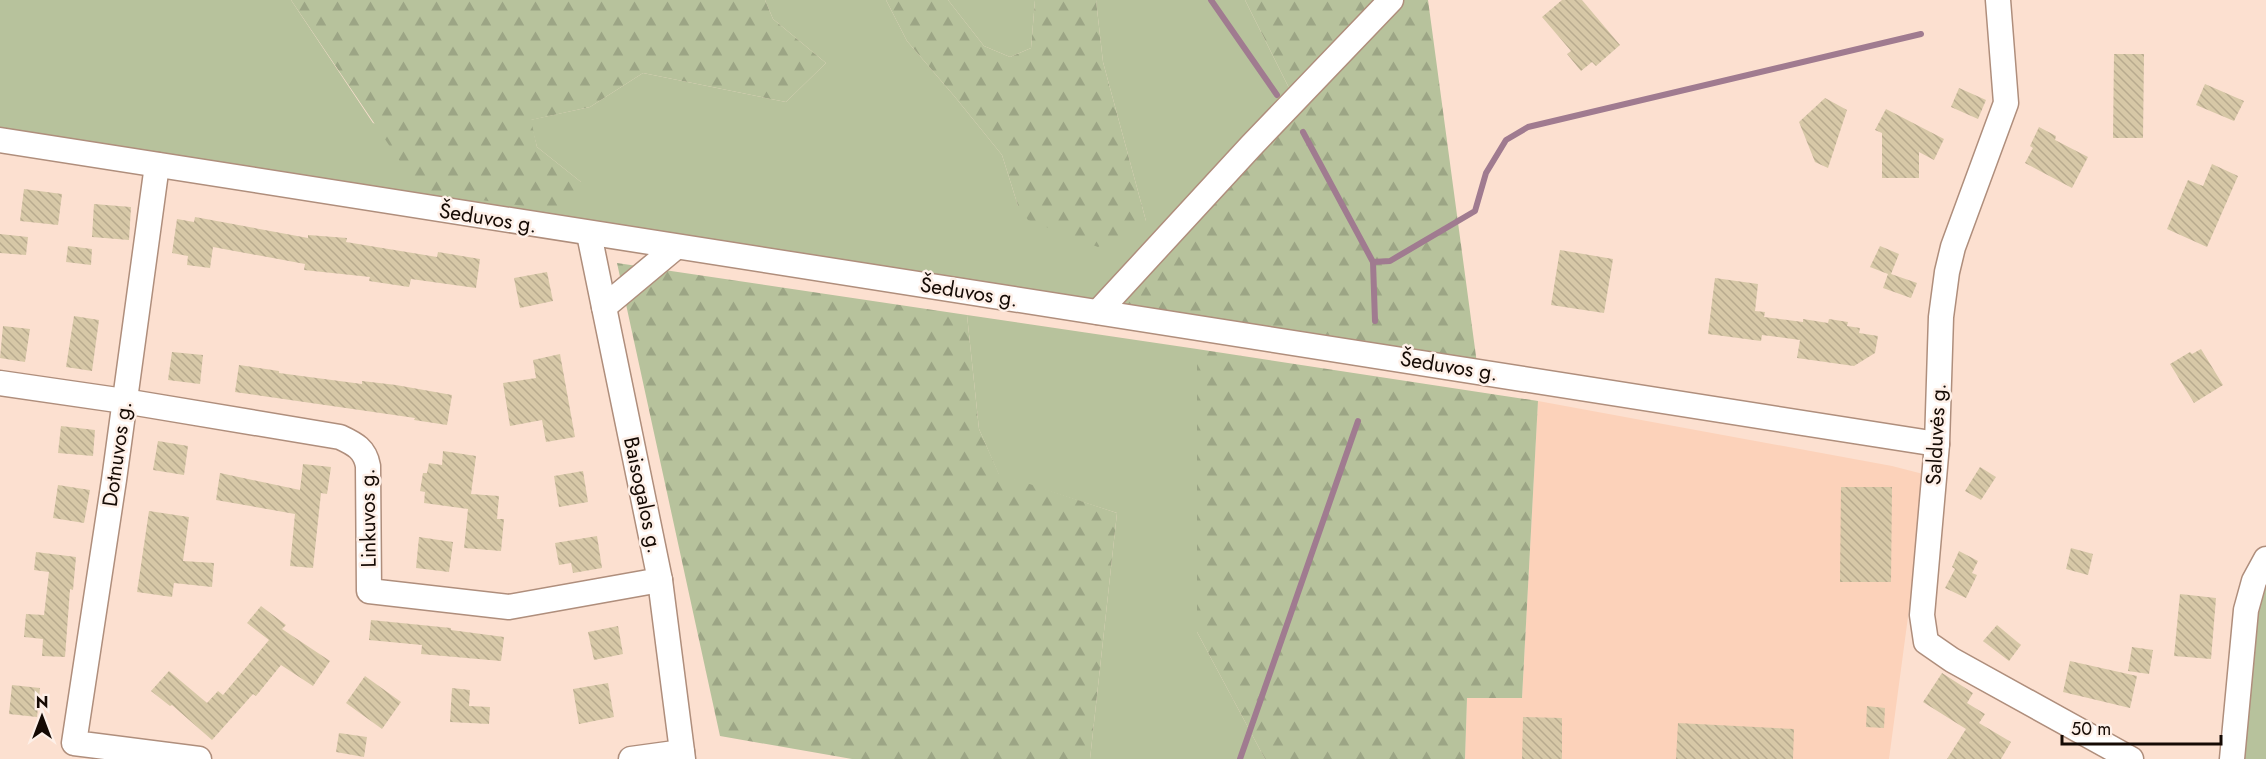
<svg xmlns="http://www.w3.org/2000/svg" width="2266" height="759" font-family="Jost,sans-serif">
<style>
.built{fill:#fcd2ba}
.grass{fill:#b7c29c}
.forest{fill:url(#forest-firs)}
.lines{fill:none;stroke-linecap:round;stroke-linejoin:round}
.stream{stroke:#a07b90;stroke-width:6}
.building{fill:url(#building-back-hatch)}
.street-casing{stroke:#af8e7c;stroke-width:27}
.street{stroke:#fff;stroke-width:24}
.labels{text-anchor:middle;stroke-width:5;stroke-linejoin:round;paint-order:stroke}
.street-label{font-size:21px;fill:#150a04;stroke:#fef0e8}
</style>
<defs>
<pattern id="forest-firs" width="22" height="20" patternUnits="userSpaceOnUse" patternTransform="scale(1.5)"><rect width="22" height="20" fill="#b7c29c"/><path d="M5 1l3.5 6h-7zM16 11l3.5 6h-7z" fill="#9ca585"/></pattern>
<pattern id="building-back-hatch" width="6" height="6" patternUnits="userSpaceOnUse" patternTransform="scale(1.5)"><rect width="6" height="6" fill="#d7c8a7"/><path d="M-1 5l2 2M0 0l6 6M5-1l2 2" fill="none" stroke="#b8aa8e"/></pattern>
</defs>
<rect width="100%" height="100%" fill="#fce0d0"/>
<!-- built -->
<polygon class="built" points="1538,401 1892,466 1927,475 1889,759 1465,759 1467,698 1522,698"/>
<!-- grass -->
<g class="grass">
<polygon points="0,0 291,0 373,123 581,182 537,147 530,120 590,107 643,73 786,102 826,63 773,19 765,0 886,0 907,41 955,97 1002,155 1018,206 1146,221 1103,62 1096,0 1245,0 1295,100 1098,312 0,140"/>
<polygon points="948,0 1035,0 1031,48 1010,57 984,46"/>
<polygon points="967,315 1197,349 1197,632 1265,759 1090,759 1117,513 999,475 979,429"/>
<polygon points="2266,581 2266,759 2241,759 2255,611"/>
</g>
<!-- forest -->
<g class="forest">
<polygon points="291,0 765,0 773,19 826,63 786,102 643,73 590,107 531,120 537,147 581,182 557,211 420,191"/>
<polygon points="886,0 948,0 984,46 1010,57 1031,48 1035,0 1096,0 1103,62 1146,221 1098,247 1028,220 1018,206 1002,155 955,97 907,41"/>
<polygon points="1245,0 1428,0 1478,371 1098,312 1295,100"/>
<polygon points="617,263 967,315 979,429 999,474 1117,513 1090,759 852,759 720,736"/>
<polygon points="1197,349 1538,401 1522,698 1467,698 1465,759 1265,759 1197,632"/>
</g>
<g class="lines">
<!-- stream -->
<g class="stream">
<polyline points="1211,0 1277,95"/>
<polyline points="1303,132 1373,262 1375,321"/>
<polyline points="1373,262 1390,261 1475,211 1486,173 1506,140 1528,127 1921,34"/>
<polyline points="1240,759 1358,421"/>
</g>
</g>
<!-- building -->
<g class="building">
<polygon points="1562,0 1582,0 1620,45 1596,66 1592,62 1581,71 1567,54 1571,51 1542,17"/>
<polygon points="2114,54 2144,54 2143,138 2113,138"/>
<polygon points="2205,84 2244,101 2234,121 2196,105"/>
<polygon points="1959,88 1986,100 1978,119 1951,107"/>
<polygon points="1825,98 1847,110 1828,168 1815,162 1799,122"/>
<polygon points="1886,109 1944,139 1934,160 1919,152 1919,178 1882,178 1882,133 1875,130"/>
<polygon points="2039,127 2056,136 2055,140 2088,157 2072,188 2025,163 2033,148 2030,146"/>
<polygon points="2212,164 2238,176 2207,247 2167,229 2188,180 2203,186"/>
<polygon points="24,189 62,194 58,225 20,221"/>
<polygon points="94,204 131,207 129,240 92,237"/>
<polygon points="195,217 308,238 308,235 347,238 346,242 437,257 438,252 480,259 476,288 411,279 409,287 369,281 370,277 304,270 305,264 213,247 210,268 187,265 188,256 172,253 177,219 194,222"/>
<polygon points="0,234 28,237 26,255 0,253"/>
<polygon points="68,246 92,249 91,265 66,262"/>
<polygon points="1880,246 1899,254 1891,274 1917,283 1911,298 1883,288 1888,274 1870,267"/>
<polygon points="1560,250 1613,259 1604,313 1551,305"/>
<polygon points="547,272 553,301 520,308 514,278"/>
<polygon points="1715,278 1758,284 1755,311 1765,312 1764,317 1803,322 1803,319 1828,323 1829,319 1848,322 1847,326 1860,328 1859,333 1878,336 1875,353 1854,366 1797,358 1800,340 1762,335 1761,341 1708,334"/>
<polygon points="74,316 99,320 92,371 66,367"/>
<polygon points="3,326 30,329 25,362 0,358"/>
<polygon points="2201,349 2223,385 2194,403 2170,364 2190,352 2192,354"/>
<polygon points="172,352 203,355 200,384 168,380"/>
<polygon points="560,354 575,437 546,442 542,420 510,426 503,383 536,378 533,360"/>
<polygon points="239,365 279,371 279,373 362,384 362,381 396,385 452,395 447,425 414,420 415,418 235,392"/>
<polygon points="61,426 95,430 93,456 58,453"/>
<polygon points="158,441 188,446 184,475 153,470"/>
<polygon points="443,451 476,456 471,494 499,496 497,519 504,519 501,551 464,548 468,509 424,503 425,492 420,491 423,473 427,473 429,463 442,465"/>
<polygon points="303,464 331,467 327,494 321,493 313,568 290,566 295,514 216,500 220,473 300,490"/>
<polygon points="1980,467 1996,477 1981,500 1965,491"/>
<polygon points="583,471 588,502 559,507 554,476"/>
<polygon points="58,485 90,490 84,523 53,518"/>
<polygon points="1841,487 1892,487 1891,582 1840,582"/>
<polygon points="149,511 189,517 183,561 214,563 212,587 174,583 172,597 137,592"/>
<polygon points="597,536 602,568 573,573 571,563 559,565 555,543"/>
<polygon points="419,537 453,542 449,572 416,568"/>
<polygon points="2071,548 2093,554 2088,575 2066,569"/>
<polygon points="1959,551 1978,561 1972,573 1977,575 1966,598 1945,588 1955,569 1952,567"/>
<polygon points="36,552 76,557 73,590 70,589 65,657 42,656 43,639 24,637 26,614 44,615 49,572 34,570"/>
<polygon points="2180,594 2216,598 2211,659 2174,656"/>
<polygon points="261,606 286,625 282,629 330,661 313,686 281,665 256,696 253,694 212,740 172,705 170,706 151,691 169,671 207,703 218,691 223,695 269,640 247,623"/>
<polygon points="371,620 451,628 451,630 504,637 501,661 421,654 422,645 369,640"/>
<polygon points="1997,625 2021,645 2009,661 1983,641"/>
<polygon points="618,626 623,654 594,660 588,632"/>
<polygon points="2132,647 2153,650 2149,674 2128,671"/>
<polygon points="2070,661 2137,676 2130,708 2063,692"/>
<polygon points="1942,673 1973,693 1967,703 1985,714 1979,723 2011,742 2001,759 1947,759 1966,729 1923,702"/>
<polygon points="365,676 401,702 382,729 346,703"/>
<polygon points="608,683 614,717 579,724 573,689"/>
<polygon points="12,685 40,688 37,717 9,714"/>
<polygon points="452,688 470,690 469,706 490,707 489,724 450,722"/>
<polygon points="1867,706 1885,708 1884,728 1866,727"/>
<polygon points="1523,717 1562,718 1562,759 1522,759"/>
<polygon points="1678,723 1794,729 1793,759 1676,759"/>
<polygon points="339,733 367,737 364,757 336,752"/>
</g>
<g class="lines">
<!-- street casing -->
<g class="street-casing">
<g id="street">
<polyline points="1998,0 2006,103 1953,247 1947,272 1941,317 1937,444 1922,615 1926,642 1952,660 2131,759"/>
<polyline points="0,140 1937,444"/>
<polyline points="157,165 114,480 74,743 199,759"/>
<polyline points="589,234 660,580 683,759"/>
<polyline points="604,307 676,247"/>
<polyline points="1098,312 1251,146 1391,0"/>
<path d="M 0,383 L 124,401 L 340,437 C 355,444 365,449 368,466 L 369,591 L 509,607 L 660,580"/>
<polyline points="631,759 682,752"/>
<polyline points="2232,759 2246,610 2254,581 2266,559"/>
</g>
</g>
<!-- street -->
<use href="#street" class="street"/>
</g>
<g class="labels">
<!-- street labels -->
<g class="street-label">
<text transform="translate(488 218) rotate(9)" y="7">Šeduvos g.</text>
<text transform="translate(969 292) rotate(9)" y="7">Šeduvos g.</text>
<text transform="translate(1449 366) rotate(9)" y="7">Šeduvos g.</text>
<text transform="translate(1936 434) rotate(-87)" y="7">Salduvės g.</text>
<text transform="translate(117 454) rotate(-82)" y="7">Dotnuvos g.</text>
<text transform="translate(643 495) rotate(78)" y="7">Baisogalos g.</text>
<text transform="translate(368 518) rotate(-91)" y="7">Linkuvos g.</text>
</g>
</g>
<!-- north arrow -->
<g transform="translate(42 717)" stroke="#fef0e8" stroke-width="4.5" paint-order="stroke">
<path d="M0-4.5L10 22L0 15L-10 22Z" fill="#150a04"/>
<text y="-9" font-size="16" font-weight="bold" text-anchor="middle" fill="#150a04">N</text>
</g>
<!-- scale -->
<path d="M2062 735v9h159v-9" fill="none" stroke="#150a04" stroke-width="3"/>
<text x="2071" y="735" font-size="18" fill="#150a04" stroke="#fef0e8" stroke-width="4.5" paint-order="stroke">50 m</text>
</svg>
